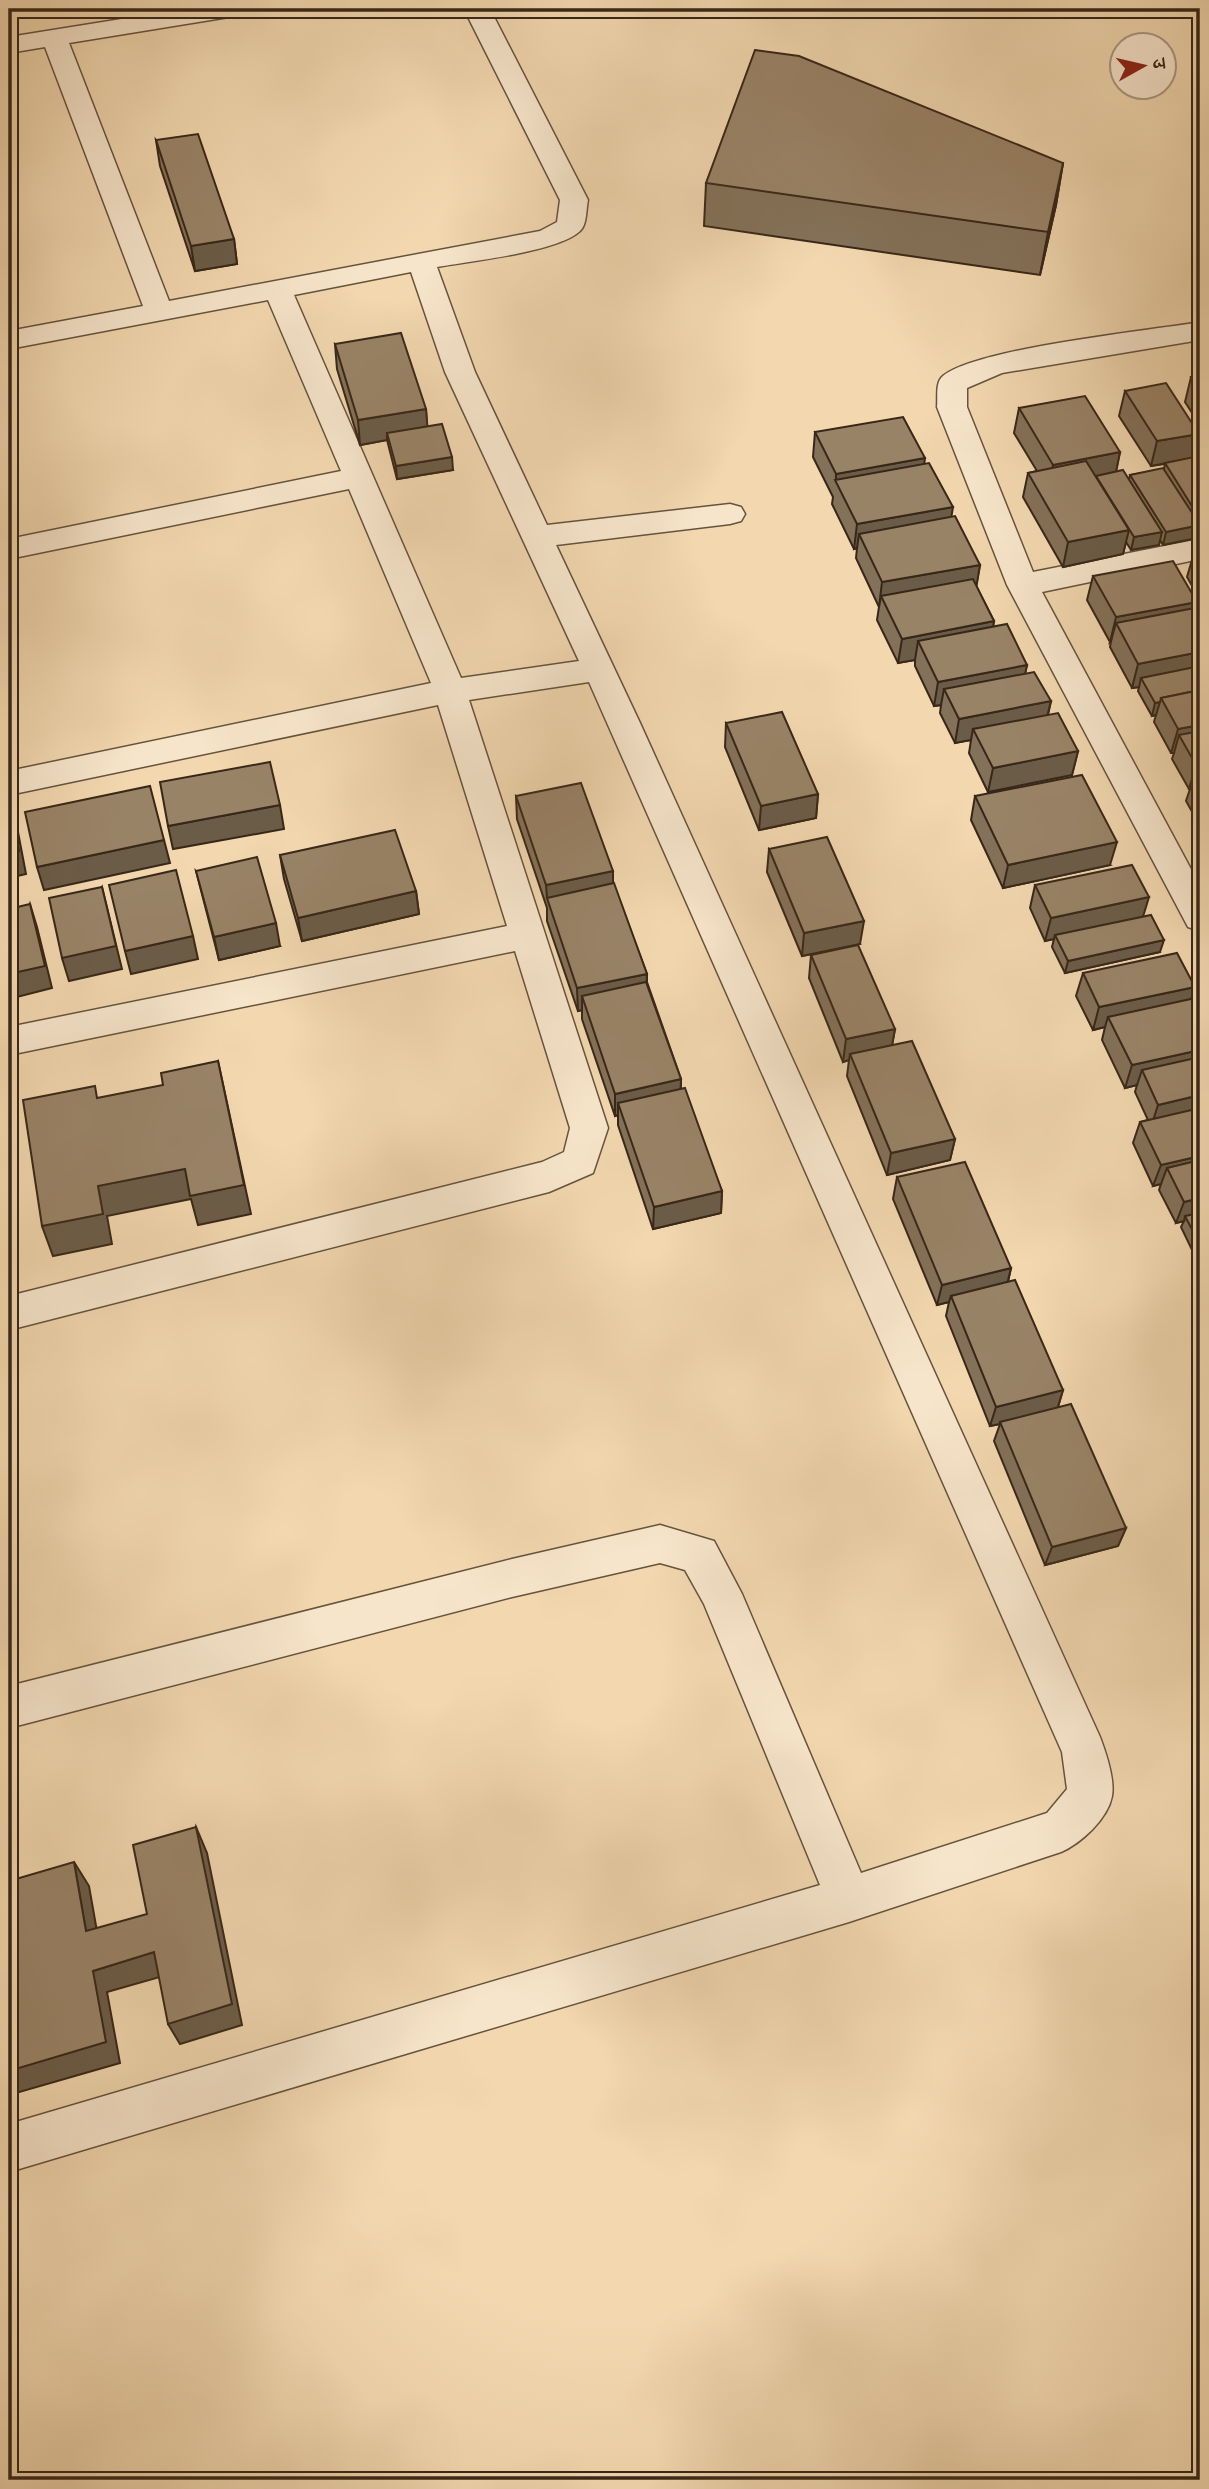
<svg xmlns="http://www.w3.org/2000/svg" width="1209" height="2489" font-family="'Gentium Book Plus','Noto Serif Devanagari',serif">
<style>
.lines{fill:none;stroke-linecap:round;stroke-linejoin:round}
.minor-casing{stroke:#66533e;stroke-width:3}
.minor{fill:#f7e5cb;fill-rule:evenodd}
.wall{fill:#847159;stroke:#382718;stroke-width:2}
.shaded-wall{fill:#6b5c48;stroke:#382718;stroke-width:2}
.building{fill:#998367;stroke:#382718;stroke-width:2}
</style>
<rect width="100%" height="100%" fill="#f2d7af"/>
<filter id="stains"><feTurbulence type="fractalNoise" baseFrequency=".00286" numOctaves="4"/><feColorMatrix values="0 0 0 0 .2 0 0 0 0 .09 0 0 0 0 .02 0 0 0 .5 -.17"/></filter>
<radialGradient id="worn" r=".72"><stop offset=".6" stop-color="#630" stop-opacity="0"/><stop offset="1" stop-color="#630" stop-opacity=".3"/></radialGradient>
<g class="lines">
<!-- minor casing -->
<g class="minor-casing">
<g id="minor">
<path d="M 184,9 L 242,9 L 238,14 L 229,17 L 69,43 L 169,301 L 540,231 L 557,222 L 560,200 L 464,9 L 490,9 L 588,200 C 586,209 587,225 580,231 C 558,252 470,261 437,267 L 475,372 L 547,525 L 730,504 L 741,507 L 745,514 L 741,521 L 730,524 L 556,545 L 640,723 L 1100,1737 C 1106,1753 1115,1779 1112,1796 C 1108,1819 1080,1844 1061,1852 L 849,1922 L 9,2172 L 9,2124 L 820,1885 L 704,1604 L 685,1570 L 660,1563 L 512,1597 L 9,1728 L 9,1686 L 512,1559 L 660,1525 L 714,1541 L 742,1594 L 861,1873 L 1047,1813 L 1067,1789 L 1062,1752 L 589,682 L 469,700 L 608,1128 L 593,1173 L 549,1192 L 9,1330 L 9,1296 L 542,1162 L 564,1152 L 570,1128 L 515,951 L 9,1055 L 9,1027 L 507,926 L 438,705 L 9,795 L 9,771 L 431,683 L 349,489 L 9,559 L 9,539 L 341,471 L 268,300 L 9,349 L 9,331 L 143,306 L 45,47 L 9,53 L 9,37 ZM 411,272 L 445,372 L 579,661 L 461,678 L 294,295 Z"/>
<path d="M 1200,322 L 1200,340 L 1002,373 L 967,388 L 967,407 L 1033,572 L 1200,539 L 1200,559 L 1042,592 L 1200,886 L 1200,931 L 1188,927 L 1007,585 L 937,407 C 938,398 935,382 943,376 C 978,348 1148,331 1200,322 Z"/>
</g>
</g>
<!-- minor -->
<use href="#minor" class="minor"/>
</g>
<!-- wall -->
<g class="wall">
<polygon points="156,140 234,239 237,264 195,271 160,166"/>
<polygon points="1063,163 1056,205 1040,275 704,226 706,183"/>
<polygon points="335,344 426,409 427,427 453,470 397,479 387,440 360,445 337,369"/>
<polygon points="1200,375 1200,425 1185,402 1191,377"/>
<polygon points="1125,391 1197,462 1199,457 1200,457 1200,537 1198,533 1197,538 1163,545 1160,540 1159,545 1131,550 1126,542 1123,554 1063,567 1023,497 1028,473 1037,471 1014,433 1019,408 1120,452 1116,471 1129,479 1130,475 1164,469 1165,464 1151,466 1119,416"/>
<polygon points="815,432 925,464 951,517 980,565 976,586 994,621 993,627 1027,665 1025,673 1051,701 1048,715 1078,751 1072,775 988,792 969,753 971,740 955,743 940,713 941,705 934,706 915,666 915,660 898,663 877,620 879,607 856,558 857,548 854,549 832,504 833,497 813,457"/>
<polygon points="1200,551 1200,600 1187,577 1194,553"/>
<polygon points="1093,576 1195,608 1200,607 1200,826 1186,801 1190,789 1189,789 1172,759 1174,753 1171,753 1154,722 1156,715 1152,716 1138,691 1139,687 1132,688 1110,647 1111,641 1110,642 1087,600"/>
<polygon points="726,723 818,794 816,818 759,830 725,747"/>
<polygon points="516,796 613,871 613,883 647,974 647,982 681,1079 681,1089 722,1191 721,1213 653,1229 618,1125 618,1115 615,1116 582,1019 582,1010 578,1011 547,921 547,908 517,819"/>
<polygon points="975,796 1110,865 1003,888 971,820"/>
<polygon points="769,849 860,944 802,956 767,872"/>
<polygon points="280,855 416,891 419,914 302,941 284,879"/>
<polygon points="196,871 280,946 219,960"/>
<polygon points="1035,885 1143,917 1160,952 1065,973 1052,947 1054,939 1045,941 1030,908"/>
<polygon points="811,955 895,1029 892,1045 955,1139 950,1160 887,1175 847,1076 849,1060 843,1062 809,978"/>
<polygon points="1083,973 1195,987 1191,999 1200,997 1200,1278 1193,1262 1195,1256 1181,1227 1184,1221 1176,1223 1159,1190 1161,1184 1153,1186 1133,1143 1140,1122 1148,1120 1135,1092 1137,1085 1125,1088 1102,1040 1105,1027 1093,1030 1076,996"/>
<polygon points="897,1177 1011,1268 1008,1282 1063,1390 1058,1407 1126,1528 1118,1546 1045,1565 994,1441 1000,1424 990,1426 946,1316 949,1302 937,1305 893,1199"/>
</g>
<!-- shaded-wall -->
<g class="shaded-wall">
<polygon points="1063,163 1056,205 1040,275 1048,232"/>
<polygon points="234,239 237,264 195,271 191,246"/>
<polygon points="426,409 428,434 387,433 387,440 360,445 358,420"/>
<polygon points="1199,434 1193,458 1151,466 1157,441"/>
<polygon points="1120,452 1115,477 1048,490 1053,465"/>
<polygon points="452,457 453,470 397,479 396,466"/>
<polygon points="925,458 922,483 836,481 836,474"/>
<polygon points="953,507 949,531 859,534 857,548 854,549 857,524"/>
<polygon points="1200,525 1197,538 1163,545 1166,532"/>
<polygon points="1129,530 1123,554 1063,567 1068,542"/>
<polygon points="1162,532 1159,545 1131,550 1134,537"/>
<polygon points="980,565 976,589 881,596 879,607 882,582"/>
<polygon points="1197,602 1190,626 1116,623 1111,641 1110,642 1116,617"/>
<polygon points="994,621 990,646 918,641 915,660 898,663 902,639"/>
<polygon points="1200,652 1200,675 1141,678 1139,687 1132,688 1138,664"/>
<polygon points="1027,665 1022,689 944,689 941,705 934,706 938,682"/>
<polygon points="1051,701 1045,725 973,729 971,740 955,743 959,719"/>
<polygon points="1160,702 1156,715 1152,716 1155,703"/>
<polygon points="1200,725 1200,747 1179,735 1174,753 1171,753 1178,729"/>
<polygon points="1078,751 1072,775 988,792 993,768"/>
<polygon points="1200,764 1200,787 1193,777 1190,789 1189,789 1196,765"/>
<polygon points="818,794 816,818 759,830 761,806"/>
<polygon points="280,805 284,829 173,849 168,826"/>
<polygon points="11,809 18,832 26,874 9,878"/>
<polygon points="164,840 170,863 44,890 37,867"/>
<polygon points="1117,842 1110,865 1003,888 1008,865"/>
<polygon points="613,871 613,895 547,898 546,885"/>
<polygon points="102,887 122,969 69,981 62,958"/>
<polygon points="416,891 419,914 302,941 298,918"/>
<polygon points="1149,897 1142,920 1055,935 1054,939 1045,941 1051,918"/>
<polygon points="30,904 37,927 52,988 9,999 9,974"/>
<polygon points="864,921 860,944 802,956 804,933"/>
<polygon points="276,923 280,946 219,960 214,937"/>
<polygon points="193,936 198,959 131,974 125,951"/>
<polygon points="1164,940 1160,952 1065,973 1068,961"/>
<polygon points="647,974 646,996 582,996 582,1010 578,1011 577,988"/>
<polygon points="1195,987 1188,1009 1108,1017 1105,1027 1093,1030 1099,1007"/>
<polygon points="895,1029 891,1051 850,1054 849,1060 843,1062 846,1039"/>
<polygon points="1200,1050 1200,1071 1142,1070 1137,1085 1125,1088 1132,1065"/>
<polygon points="218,1061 251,1214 198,1225 191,1199 107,1216 112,1244 53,1256 42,1226 98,1186"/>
<polygon points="681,1079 680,1101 618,1103 618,1115 615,1116 615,1094"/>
<polygon points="1200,1095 1200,1116 1151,1127 1158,1105"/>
<polygon points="955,1139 950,1160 887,1175 891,1153"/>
<polygon points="1200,1156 1200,1175 1167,1168 1161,1184 1153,1186 1161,1165"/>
<polygon points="722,1191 721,1213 653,1229 654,1207"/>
<polygon points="1200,1198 1200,1217 1185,1216 1184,1221 1176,1223 1184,1202"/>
<polygon points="1011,1268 1006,1289 951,1296 949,1302 937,1305 942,1285"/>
<polygon points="1063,1390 1057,1410 1000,1422 1000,1424 990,1426 996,1407"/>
<polygon points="1126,1528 1118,1546 1045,1565 1052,1547"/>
<polygon points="196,1827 207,1853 242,2025 180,2044 168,2024"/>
<polygon points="74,1862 89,1886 101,1954 86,1931"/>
<polygon points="154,1952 167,1975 107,1992 120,2063 9,2095 9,2071 93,1971"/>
</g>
<!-- building -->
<g class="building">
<polygon points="755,50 799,56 1063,163 1048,232 706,183"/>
<polygon points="198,134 234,239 191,246 156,140"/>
<polygon points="401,333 426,409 358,420 335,344"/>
<polygon points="1200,375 1200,390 1191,377"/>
<polygon points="1166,383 1199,434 1157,441 1125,391"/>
<polygon points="1085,396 1120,452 1053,465 1019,408"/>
<polygon points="903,417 925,458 836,474 815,432"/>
<polygon points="442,424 452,457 396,466 387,433"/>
<polygon points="1194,457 1200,467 1200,519 1165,463"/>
<polygon points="1086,461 1129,530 1068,542 1028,473"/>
<polygon points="929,463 953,507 857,524 835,480"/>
<polygon points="1163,468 1200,525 1166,532 1130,475"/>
<polygon points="1123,470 1162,532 1134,537 1096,476"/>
<polygon points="955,516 980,565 882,582 859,534"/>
<polygon points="1200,551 1200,564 1194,553"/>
<polygon points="1173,561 1197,602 1116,617 1093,576"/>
<polygon points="973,579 994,621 902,639 881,596"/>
<polygon points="1200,607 1200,652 1138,664 1116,623"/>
<polygon points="1007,624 1027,665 938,682 918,641"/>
<polygon points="1200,666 1200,690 1161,698 1160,702 1155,703 1141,678"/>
<polygon points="1034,672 1051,701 959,719 944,689"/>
<polygon points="1200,690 1200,725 1178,729 1161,698"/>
<polygon points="782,712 818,794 761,806 726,723"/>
<polygon points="1058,713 1078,751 993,768 973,729"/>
<polygon points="1200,731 1200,764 1196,765 1179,735"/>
<polygon points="270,762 280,805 168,826 160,782"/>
<polygon points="1082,775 1117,842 1008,865 975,796"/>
<polygon points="1200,775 1200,789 1193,777"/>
<polygon points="581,783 613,871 546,885 516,796"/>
<polygon points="150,786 164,840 37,867 25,812"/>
<polygon points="9,809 11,809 19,851 9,853"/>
<polygon points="395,830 416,891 298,918 280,855"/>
<polygon points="827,837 864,921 804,933 769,849"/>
<polygon points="257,857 276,923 214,937 196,871"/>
<polygon points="1132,865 1149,897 1051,918 1035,885"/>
<polygon points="176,870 193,936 125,951 109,885"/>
<polygon points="614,883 647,974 577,988 547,898"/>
<polygon points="102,887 116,946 62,958 49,898"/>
<polygon points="30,904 45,966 9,974 9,909"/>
<polygon points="1151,915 1164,940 1068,961 1055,935"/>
<polygon points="858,945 895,1029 846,1039 811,955"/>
<polygon points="1177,953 1195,987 1099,1007 1083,973"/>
<polygon points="646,982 681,1079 615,1094 582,996"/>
<polygon points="1200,997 1200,1050 1132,1065 1108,1017"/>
<polygon points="912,1041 955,1139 891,1153 850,1054"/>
<polygon points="1200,1057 1200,1095 1158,1105 1142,1070"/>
<polygon points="218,1061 244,1185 190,1196 185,1169 98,1186 103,1214 42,1226 23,1100 95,1086 97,1098 163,1085 161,1073"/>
<polygon points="685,1088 722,1191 654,1207 618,1103"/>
<polygon points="1200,1108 1200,1156 1161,1165 1140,1122"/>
<polygon points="1200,1160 1200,1198 1184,1202 1167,1168"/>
<polygon points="965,1162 1011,1268 942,1285 897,1177"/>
<polygon points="1200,1213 1200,1245 1185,1216"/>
<polygon points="1015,1280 1063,1390 996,1407 951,1296"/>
<polygon points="1071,1404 1126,1528 1052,1547 1000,1422"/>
<polygon points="196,1827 232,2004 168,2024 154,1952 93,1971 106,2042 9,2071 9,1881 74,1862 86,1931 147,1914 133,1845"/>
</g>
<!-- margin -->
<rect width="1209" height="2489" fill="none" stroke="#f2d7af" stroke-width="35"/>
<rect x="10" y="10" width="1188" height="2468" fill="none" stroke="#382718" stroke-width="3.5"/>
<rect x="18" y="18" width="1174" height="2454" fill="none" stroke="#382718" stroke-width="2"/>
<!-- north arrow -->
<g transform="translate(1143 66) rotate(82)"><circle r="33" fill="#f7e5cb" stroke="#ab9983" stroke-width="2"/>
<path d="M0-5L12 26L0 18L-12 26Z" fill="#8f2418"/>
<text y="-10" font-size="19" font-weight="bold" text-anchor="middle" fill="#382718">उ</text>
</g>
<rect width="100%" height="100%" filter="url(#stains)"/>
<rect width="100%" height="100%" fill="url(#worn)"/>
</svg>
